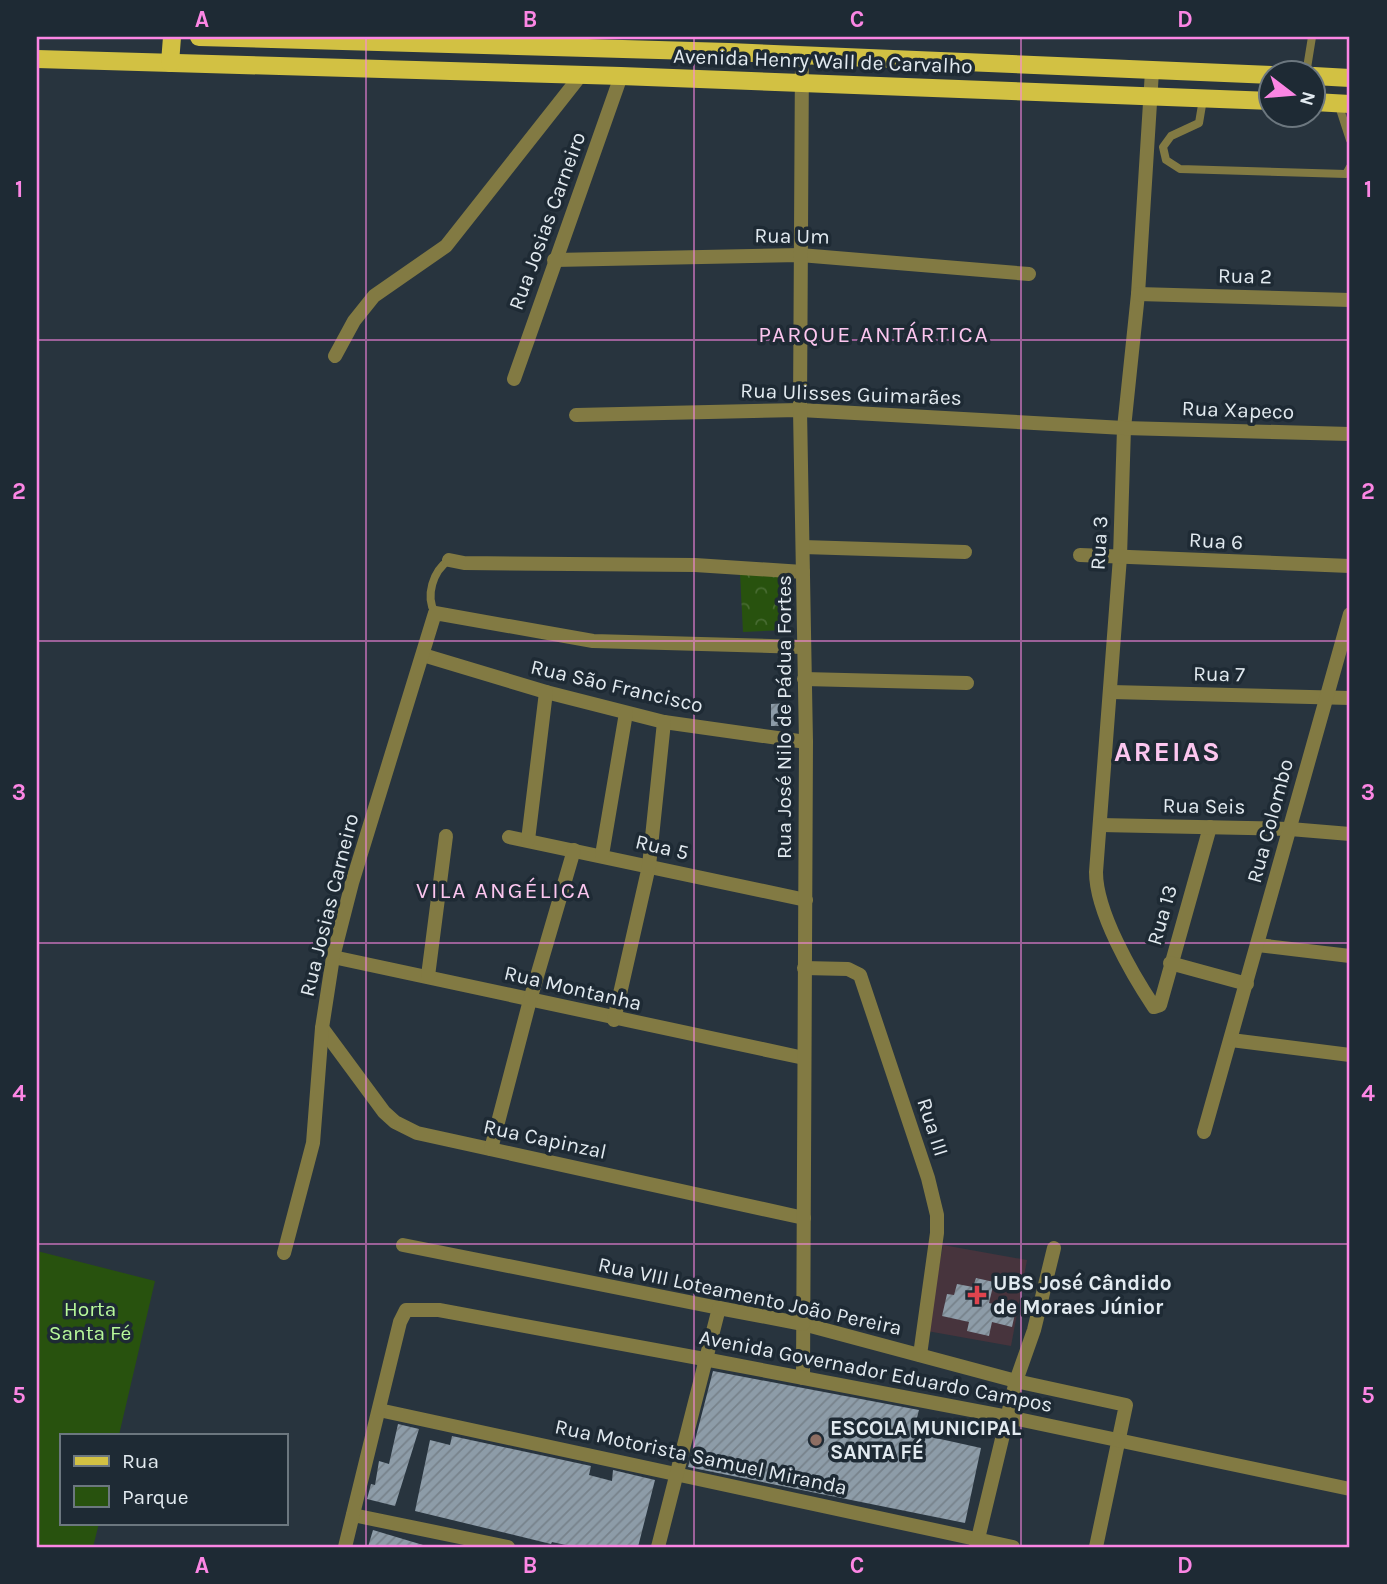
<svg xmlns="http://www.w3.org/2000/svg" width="1387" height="1584" font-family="Karla,sans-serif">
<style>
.medical{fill:#47343d}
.green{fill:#28520e}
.park{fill:url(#park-crowns)}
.building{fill:url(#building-hatch)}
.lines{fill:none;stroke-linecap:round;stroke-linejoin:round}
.service{stroke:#827a43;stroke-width:8}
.minor{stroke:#827a43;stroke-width:14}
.tertiary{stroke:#827a43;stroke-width:14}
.primary{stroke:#d2c143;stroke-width:18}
.grid{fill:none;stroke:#fc86e4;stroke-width:2;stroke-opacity:0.55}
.health-dot{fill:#e0444e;stroke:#1e2a34;stroke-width:2.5}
.education-dot{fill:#8d6e63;stroke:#1e2a34;stroke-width:2.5}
.labels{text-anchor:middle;stroke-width:7;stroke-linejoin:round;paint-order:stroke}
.street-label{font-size:21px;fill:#e2eaf0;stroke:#1e2a34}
.poi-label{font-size:21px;font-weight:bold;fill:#e2eaf0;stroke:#1e2a34;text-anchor:start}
.park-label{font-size:21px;fill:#b8f99b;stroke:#1e2a34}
.neighbourhood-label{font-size:23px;letter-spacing:2px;fill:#fcc6ef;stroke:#1e2a34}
.district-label{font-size:28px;font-weight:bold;letter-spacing:2px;fill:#fcc6ef;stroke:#1e2a34}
.neatline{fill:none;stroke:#fc86e4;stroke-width:2.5}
.grid-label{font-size:23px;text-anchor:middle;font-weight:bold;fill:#fc86e4}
</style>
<defs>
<pattern id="park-crowns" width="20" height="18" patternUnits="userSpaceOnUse" patternTransform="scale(1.75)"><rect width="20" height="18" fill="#28520e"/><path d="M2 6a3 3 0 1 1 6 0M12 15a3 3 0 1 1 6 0" fill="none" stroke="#476b31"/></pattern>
<pattern id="building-hatch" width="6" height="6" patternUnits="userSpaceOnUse" patternTransform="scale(1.75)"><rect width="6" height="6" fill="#8d9ca8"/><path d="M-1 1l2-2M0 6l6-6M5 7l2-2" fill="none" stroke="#77828b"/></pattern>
</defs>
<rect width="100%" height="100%" fill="#28343e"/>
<!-- medical -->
<polygon class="medical" points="943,1245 1027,1260 1011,1346 927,1331"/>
<!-- green -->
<polygon class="green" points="37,1251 155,1281 119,1435 61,1435 61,1523 99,1523 93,1547 37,1547"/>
<!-- park -->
<polygon class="park" points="782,572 785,630 743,632 740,573"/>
<!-- building -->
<g class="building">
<polygon points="789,703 790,726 771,726 771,704"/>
<polygon points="976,1278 994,1282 989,1303 1016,1309 1012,1327 992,1322 989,1336 967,1331 969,1322 942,1316 947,1294 954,1295 957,1284 973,1287"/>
<polygon points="713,1371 919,1410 913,1433 981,1448 965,1523 688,1467"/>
<polygon points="398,1424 419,1429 395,1506 367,1499 371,1484 375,1485 379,1461 389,1464"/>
<polygon points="452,1436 591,1466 589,1475 612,1481 613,1470 655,1480 638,1547 575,1547 552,1542 551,1544 415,1511 430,1440 450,1445"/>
<polygon points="373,1530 423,1545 422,1547 368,1547"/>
</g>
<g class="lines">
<!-- service -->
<g class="service">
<polyline points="1306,74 1312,37"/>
<polyline points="1203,99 1199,123 1171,136 1163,147 1166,160 1180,169 1346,174 1350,167"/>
<polyline points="1338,103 1350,140"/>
<path d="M 435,613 C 425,596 433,571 449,560"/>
</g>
<!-- minor -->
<g class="minor">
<path d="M 1152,71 L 1138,294 L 1124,428 L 1120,557 L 1096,872 C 1096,912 1132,974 1154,1007 L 1160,1005 L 1210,827"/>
<polyline points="554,260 800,255 1029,274"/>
<polyline points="1138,294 1350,300"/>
<polyline points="335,356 354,321 374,296 446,246 581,75"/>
<polyline points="514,379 621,76"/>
<polyline points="576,415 800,410 1124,428 1350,434"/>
<polyline points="803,547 965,552"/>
<polyline points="1080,555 1350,566"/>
<polyline points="449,560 464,563 695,565 803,572"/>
<polyline points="423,655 546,692 664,722 806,742"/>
<polyline points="804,679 967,683"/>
<polyline points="1111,692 1350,698"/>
<polyline points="1100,825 1290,829 1350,834"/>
<polyline points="509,837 806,900"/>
<polyline points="528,840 546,692"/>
<polyline points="602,855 626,713"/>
<polyline points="1258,945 1350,956"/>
<polyline points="333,957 804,1058"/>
<polyline points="1170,963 1247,984"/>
<polyline points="804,968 848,969 860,975 928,1178 937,1215 937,1233 920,1355"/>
<polyline points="428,976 446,836"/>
<polyline points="614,1020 649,866 664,722"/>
<polyline points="322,1028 384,1112 395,1122 417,1133 804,1218"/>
<polyline points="1231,1040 1350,1055"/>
<polyline points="1204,1132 1350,614"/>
<polyline points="491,1149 530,1000 574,850"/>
<polyline points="403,1245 719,1308"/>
<polyline points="284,1253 313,1143 322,1028 333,957 352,883 435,613 593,641 804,647"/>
<polyline points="803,1324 1016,1381 1126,1405 1096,1547"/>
<polyline points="379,1410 1013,1547"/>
<polyline points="353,1515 508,1547"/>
<polyline points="345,1547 400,1322 406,1310 439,1310 704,1359"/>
<polyline points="976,1547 1016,1381 1034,1330 1054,1248"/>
</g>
<!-- tertiary -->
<g class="tertiary">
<polyline points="802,56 800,410 806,742 803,1378"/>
<polyline points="704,1359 1008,1417 1350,1489"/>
<polyline points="658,1547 719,1308 803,1324"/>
</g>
<!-- primary -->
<g class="primary">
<polyline points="199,37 729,52 1272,75"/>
<polyline points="37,59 621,76 1272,101"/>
<polyline points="170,63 172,37"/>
<polyline points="1314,76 1350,78"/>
<polyline points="1314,102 1350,104"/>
</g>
</g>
<!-- grid -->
<path class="grid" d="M 366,37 L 366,1547M 694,37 L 694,1547M 1021,37 L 1021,1547M 37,340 L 1350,340M 37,641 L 1350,641M 37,943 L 1350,943M 37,1244 L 1350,1244"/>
<!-- markers -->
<path class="health-dot" d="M973.5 1284.5h7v7h7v7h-7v7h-7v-7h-7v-7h7z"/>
<circle class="education-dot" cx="816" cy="1440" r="7"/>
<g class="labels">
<!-- street labels -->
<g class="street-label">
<text transform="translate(823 61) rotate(2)" y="7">Avenida Henry Wall de Carvalho</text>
<text transform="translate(547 221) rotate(-70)" y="7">Rua Josias Carneiro</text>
<text transform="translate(792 236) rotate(1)" y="7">Rua Um</text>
<text transform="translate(1245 276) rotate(1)" y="7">Rua 2</text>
<text transform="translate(851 394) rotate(2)" y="7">Rua Ulisses Guimarães</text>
<text transform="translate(1238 410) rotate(2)" y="7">Rua Xapeco</text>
<text transform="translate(1216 541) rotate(3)" y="7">Rua 6</text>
<text transform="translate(1099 543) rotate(-87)" y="7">Rua 3</text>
<text transform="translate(1219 674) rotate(1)" y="7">Rua 7</text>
<text transform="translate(617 686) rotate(13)" y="7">Rua São Francisco</text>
<text transform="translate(784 717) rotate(-90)" y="7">Rua José Nilo de Pádua Fortes</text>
<text transform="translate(1204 806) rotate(1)" y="7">Rua Seis</text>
<text transform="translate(1270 821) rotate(-75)" y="7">Rua Colombo</text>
<text transform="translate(662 847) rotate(13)" y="7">Rua 5</text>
<text transform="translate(329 905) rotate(-76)" y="7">Rua Josias Carneiro</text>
<text transform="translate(1162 915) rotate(-74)" y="7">Rua 13</text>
<text transform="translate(573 988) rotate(13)" y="7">Rua Montanha</text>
<text transform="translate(933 1127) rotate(72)" y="7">Rua III</text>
<text transform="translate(545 1139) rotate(12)" y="7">Rua Capinzal</text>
<text transform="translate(750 1296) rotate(12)" y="7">Rua VIII Loteamento João Pereira</text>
<text transform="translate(876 1371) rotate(11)" y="7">Avenida Governador Eduardo Campos</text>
<text transform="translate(701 1457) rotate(12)" y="7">Rua Motorista Samuel Miranda</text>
</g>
<!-- poi labels -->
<g class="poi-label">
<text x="993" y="1290">UBS José Cândido<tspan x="993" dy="24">de Moraes Júnior</tspan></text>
<text x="830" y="1435">ESCOLA MUNICIPAL<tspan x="830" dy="24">SANTA FÉ</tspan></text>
</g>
<!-- park labels -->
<g class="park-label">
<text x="90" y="1316">Horta<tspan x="90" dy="24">Santa Fé</tspan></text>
</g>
<!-- neighbourhood labels -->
<g class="neighbourhood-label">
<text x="874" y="342">PARQUE ANTÁRTICA</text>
<text x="504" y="898">VILA ANGÉLICA</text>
</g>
<!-- district labels -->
<g class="district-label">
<text x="1168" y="761">AREIAS</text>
</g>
</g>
<!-- border -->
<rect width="1387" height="1584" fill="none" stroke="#1e2a34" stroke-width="77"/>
<!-- legend -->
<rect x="60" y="1434" width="228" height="91" fill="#1e2a34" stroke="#6c777f" stroke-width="2"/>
<rect x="74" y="1456" width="35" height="10" fill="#d2c143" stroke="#6c777f" stroke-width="2"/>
<text x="122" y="1468" font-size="21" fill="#e2eaf0">Rua</text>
<rect x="74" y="1486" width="35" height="21" fill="#28520e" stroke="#6c777f" stroke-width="2"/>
<text x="122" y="1504" font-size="21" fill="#e2eaf0">Parque</text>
<!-- north arrow -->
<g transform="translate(1292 94) rotate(106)"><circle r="33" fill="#1e2a34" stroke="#6c777f" stroke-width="2"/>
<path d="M0-5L12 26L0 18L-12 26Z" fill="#fc86e4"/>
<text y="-10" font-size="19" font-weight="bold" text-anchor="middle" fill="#e2eaf0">N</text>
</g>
<rect x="38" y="38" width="1310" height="1508" class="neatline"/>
<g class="grid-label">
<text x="202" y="27">A</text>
<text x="530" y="27">B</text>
<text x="857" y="27">C</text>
<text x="1185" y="27">D</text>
<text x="19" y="197">1</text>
<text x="1368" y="197">1</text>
<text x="19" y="499">2</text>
<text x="1368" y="499">2</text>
<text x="19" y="800">3</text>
<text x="1368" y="800">3</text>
<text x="19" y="1101">4</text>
<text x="1368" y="1101">4</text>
<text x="19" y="1403">5</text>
<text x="1368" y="1403">5</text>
<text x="202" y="1573">A</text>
<text x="530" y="1573">B</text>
<text x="857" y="1573">C</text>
<text x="1185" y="1573">D</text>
</g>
</svg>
